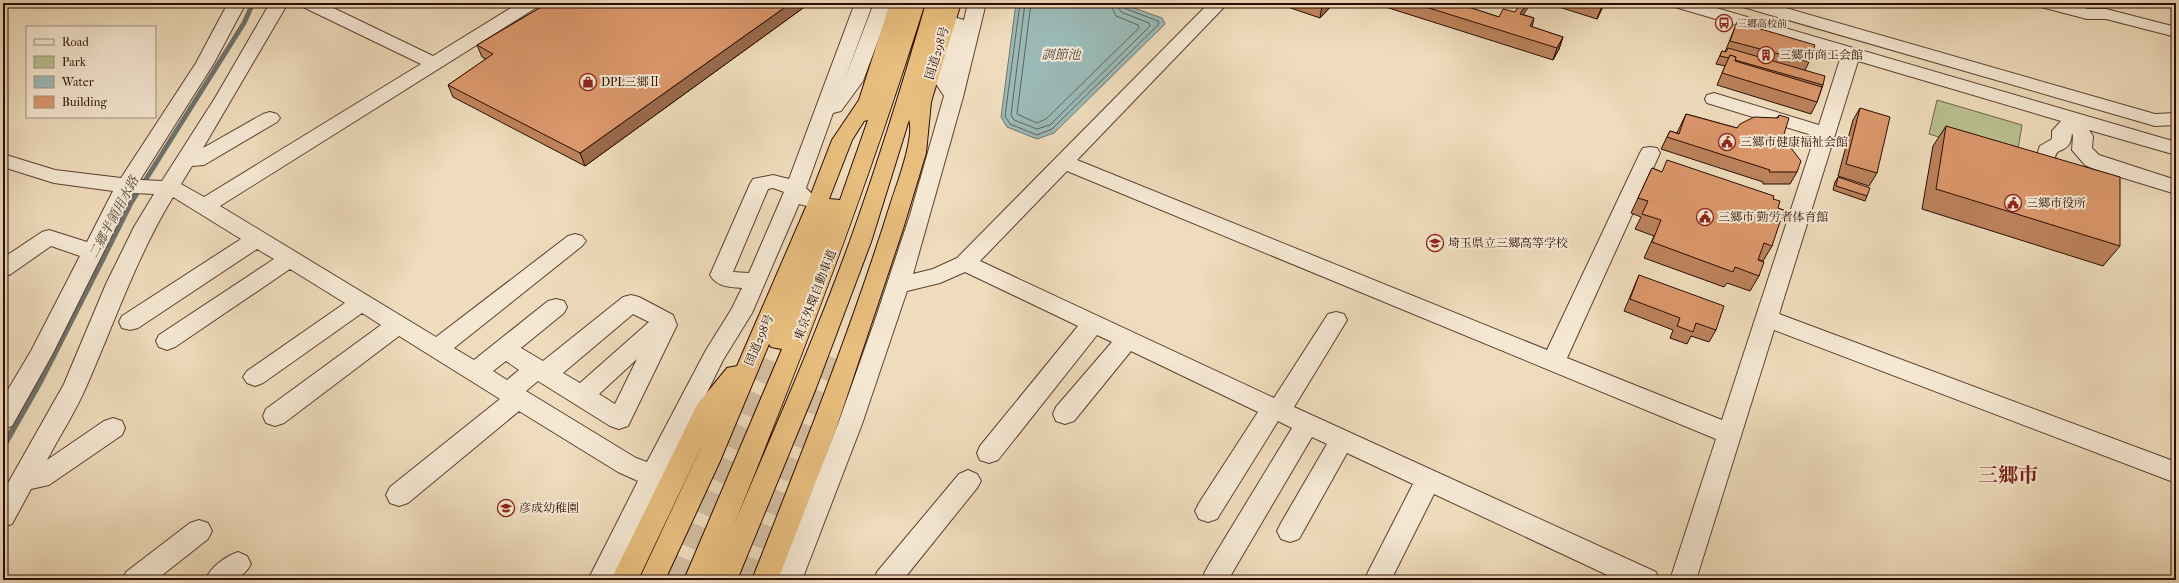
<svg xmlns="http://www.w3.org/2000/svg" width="2179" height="583" font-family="'IM FELL French Canon','Noto Serif JP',serif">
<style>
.green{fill:#bac090;stroke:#726648}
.water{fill:#9bbab7;stroke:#6e746e}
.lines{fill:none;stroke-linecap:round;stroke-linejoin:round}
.shore{stroke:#63625c;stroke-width:1}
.stream-far1{stroke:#6e746e;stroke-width:5}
.stream{stroke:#6e746e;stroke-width:6}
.highway-tunnel{stroke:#d2bda0;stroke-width:24;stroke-dasharray:24 12;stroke-linecap:butt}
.minor-casing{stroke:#5c3f30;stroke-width:2}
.highway-casing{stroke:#2b0b01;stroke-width:2}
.minor{fill:#f5e8d3;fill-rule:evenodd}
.highway{fill:#e8be7e;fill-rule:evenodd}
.wall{fill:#bc835d;stroke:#2b0b01}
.shaded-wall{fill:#996a4c;stroke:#2b0b01}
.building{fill:#db986c;stroke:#2b0b01}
.labels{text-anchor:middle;stroke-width:4;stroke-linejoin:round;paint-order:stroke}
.far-poi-label{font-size:10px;fill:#2b0b01;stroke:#f5e8d3;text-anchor:start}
.street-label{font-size:12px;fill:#2b0b01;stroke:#f5e8d3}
.poi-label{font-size:12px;fill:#2b0b01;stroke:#f5e8d3;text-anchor:start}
.water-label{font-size:13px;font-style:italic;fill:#524841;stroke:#f5e8d3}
.town-label{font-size:20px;font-weight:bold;fill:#7a1f14;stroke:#f5e8d3}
</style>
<rect width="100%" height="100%" fill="#efdcbc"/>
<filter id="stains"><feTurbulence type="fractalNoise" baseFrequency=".005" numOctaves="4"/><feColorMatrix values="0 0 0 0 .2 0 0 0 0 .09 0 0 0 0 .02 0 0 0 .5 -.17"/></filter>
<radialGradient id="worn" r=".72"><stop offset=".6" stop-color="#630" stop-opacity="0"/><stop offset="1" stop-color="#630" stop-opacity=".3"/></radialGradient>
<!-- green -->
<polygon class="green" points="1937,100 2022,125 2016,161 1929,134"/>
<!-- water -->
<polygon class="water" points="1016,3 1120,3 1162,18 1165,24 1054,133 1037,139 1007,127 1001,117"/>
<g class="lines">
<!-- shore -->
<g class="shore">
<polyline points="1020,3 1005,116 1010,124 1037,135 1052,129 1159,24 1158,21 1124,8 1121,3"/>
<polyline points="1025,3 1011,115 1014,120 1037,129 1050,125 1150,26 1149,23 1121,12 1116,3"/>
<polyline points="1031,3 1017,114 1037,123 1046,119 1139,28 1138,25 1116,16 1110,3"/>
</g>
<!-- stream-far1 -->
<polyline class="stream-far1" points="103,259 131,203 244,23 253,3"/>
<!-- stream -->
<polyline class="stream" points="3,447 40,382 103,258"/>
<!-- highway-tunnel -->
<g class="highway-tunnel">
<polyline points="674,580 779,341"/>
<polyline points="743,580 836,346"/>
</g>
<!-- minor casing -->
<g class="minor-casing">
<g id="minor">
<path d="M 228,3 L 246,3 L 214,63 L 140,180 L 162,181 L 215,98 L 270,3 L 288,3 L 203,148 L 263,114 L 270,112 L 277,114 L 280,118 L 277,122 L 204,165 L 192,166 L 181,184 L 204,197 L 421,64 L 303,7 L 300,3 L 323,3 L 433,56 L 519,3 L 540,3 L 537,7 L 220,206 L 436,337 L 568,236 L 575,234 L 582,236 L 586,241 L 582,246 L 454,348 L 474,360 L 548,301 L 556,299 L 564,301 L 567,307 L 564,313 L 521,348 L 543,361 L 623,297 L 631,295 L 639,297 L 673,315 L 677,325 L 628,426 L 619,429 L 610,426 L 538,381 L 526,391 L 636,458 L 647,462 L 706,350 L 731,310 L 742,288 C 730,287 717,287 710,275 L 750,184 L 753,179 L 773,175 L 789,179 L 855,3 L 873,3 L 844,81 L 874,3 L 892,3 L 863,81 L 841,111 L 833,113 L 806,188 L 817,199 L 814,204 L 807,206 L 799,204 L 752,313 L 723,360 L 615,580 L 588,580 L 638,481 L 618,472 L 519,411 L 408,503 L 399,506 L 390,503 L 386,495 L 390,487 L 500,399 L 399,336 L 284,423 L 275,426 L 266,423 L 263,416 L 266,409 L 381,325 L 362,313 L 263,383 L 255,386 L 247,383 L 243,377 L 247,371 L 345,303 L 290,269 L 175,347 L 167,350 L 159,347 L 156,341 L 159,335 L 274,259 L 257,249 L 138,328 L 130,330 L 122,328 L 119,322 L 122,316 L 241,239 L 173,197 C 137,256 115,321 87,385 C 76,411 60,435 47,460 L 104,421 L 113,418 L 122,421 L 125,428 L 122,435 L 49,485 L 31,489 L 12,524 L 3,527 L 3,492 L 64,384 L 106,284 L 134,227 L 154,194 L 133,193 L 52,355 L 12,426 L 3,429 L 3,398 L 31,351 L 80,256 L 51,246 L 11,274 L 3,277 L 3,258 L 42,232 L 49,230 L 87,242 L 113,191 L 54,183 L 3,167 L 3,154 L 55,170 L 121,178 L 196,63 ZM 773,188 L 784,192 L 749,273 L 733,272 L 768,189 ZM 633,314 L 649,322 L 580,383 L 563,373 ZM 637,359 L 615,404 L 599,394 ZM 506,361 L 519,370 L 507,380 L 493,371 Z"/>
<path d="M 968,3 L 986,3 L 963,97 L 913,274 L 933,269 L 957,258 L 1209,3 L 1228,3 L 1077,160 L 1547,350 L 1640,153 L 1643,148 L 1650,147 L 1657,148 L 1660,153 L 1567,358 L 1722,420 L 1815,136 L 1707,103 L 1705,99 L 1707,95 L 1714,93 L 1819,125 L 1841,56 L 1675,7 L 1672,3 L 1699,3 L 2176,142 L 2176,155 L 2089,130 L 2093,136 L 2092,148 L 2099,155 L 2176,180 L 2176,194 L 2094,169 L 2085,165 L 2072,150 L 2073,136 L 2072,133 C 2070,157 2055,144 2055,160 L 2073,168 L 2076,173 L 2073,178 C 2058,182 2042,172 2035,160 L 2040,146 L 2052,139 L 2052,131 L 2061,121 L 1858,61 L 1779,314 L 2176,462 L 2176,483 L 1774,330 L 1696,580 L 1670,580 L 1716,439 L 1067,171 L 980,261 L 1274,398 L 1328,314 L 1336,312 L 1344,314 L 1347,320 L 1294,407 L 1656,572 L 1659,580 L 1618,580 L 1434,494 L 1391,580 L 1364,580 L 1413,484 L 1347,453 L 1299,539 L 1290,542 L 1281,539 L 1277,531 L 1281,523 L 1327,444 L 1312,437 L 1228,580 L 1206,580 L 1204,574 L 1208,566 L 1292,428 L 1278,421 L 1217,519 L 1208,522 L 1199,519 L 1195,511 L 1199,503 L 1258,412 L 1131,351 L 1074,421 L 1065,424 L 1056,421 L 1053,414 L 1056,407 L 1112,342 L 1097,335 L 998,460 L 989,463 L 980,460 L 977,453 L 980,446 L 1078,326 L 965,272 L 940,283 L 907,291 L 862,424 L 802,580 L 776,580 L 838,424 L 875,320 L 910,215 L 944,96 L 936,84 L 936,69 L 948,23 L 951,19 L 957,18 L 964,20 Z"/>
<polygon points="1740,3 1768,3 2155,114 2176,113 2176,125 2155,126 2148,124 1743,7"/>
<polygon points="2038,3 2066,3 2088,9 2106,9 2176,27 2176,37 2106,19 2087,19 2041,7"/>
<polygon points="968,470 977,474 981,481 977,488 903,580 874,580 877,572 959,474"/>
<polygon points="199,520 208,523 212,531 208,539 156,580 123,580 126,572 190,523"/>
<path d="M 238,552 L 247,556 L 251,564 C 241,583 225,580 205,580 C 211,567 224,557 238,552 Z"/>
</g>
</g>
<!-- highway casing -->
<g class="highway-casing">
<path id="highway" d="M 890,3 L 925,3 C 869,182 804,353 733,527 C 773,432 815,338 850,241 C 878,163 903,83 926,3 L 961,3 L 931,102 L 926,153 L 903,229 L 836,429 L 778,580 L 752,580 C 801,455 851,330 891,202 C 897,184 915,136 909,120 L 871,242 L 816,388 L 737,580 L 711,580 L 713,574 L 710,580 L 684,580 L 782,349 L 771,347 L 769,344 L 720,461 L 665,580 L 639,580 L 705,439 L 638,580 L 611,580 L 697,405 L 727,368 L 737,366 L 806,207 L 832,140 L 859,100 ZM 868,120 L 840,200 L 829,199 L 852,140 L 864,121 Z"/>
</g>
<!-- minor -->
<use href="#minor" class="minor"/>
<!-- highway -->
<use href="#highway" class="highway"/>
</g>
<!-- wall -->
<g class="wall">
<polygon points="548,3 810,3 585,166 453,97 448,85 486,59 482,57 477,45"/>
<polygon points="1276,3 1334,3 1320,18"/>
<polygon points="1373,3 1456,3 1499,17 1515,12 1534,18 1532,27 1563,37 1559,49 1553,60"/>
<polygon points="1546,3 1604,3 1597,19"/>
<polygon points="1737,22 1809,62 1805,70 1823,85 1817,102 1811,114 1717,85 1725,66 1716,64 1722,51 1725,52"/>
<polygon points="1860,108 1877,173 1869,186 1838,176 1853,120"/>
<polygon points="1686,114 1737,128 1777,118 1779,115 1781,144 1797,172 1790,184 1763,184 1763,182 1661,149 1670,131 1677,133"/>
<polygon points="1946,126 2120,246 2103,266 1922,209 1933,146"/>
<polygon points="1652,168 1662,172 1773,199 1778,208 1772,246 1763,261 1759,260 1759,276 1750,291 1727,283 1724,287 1644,258 1654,236 1635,229 1641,217 1631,213"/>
<polygon points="1838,177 1867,196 1865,201 1833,190 1835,182"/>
<polygon points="1639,275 1716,330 1709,342 1691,336 1687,344 1670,338 1673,330 1624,311"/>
</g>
<!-- shaded-wall -->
<g class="shaded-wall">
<polygon points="791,3 810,3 585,166 580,153"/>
<polygon points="1325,3 1334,3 1320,18 1322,6"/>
<polygon points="1527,3 1531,3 1516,26 1520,14"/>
<polygon points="1603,3 1604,3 1603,7 1597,19"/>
<polygon points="1563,37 1559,49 1553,60 1557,48"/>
</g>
<!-- building -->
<g class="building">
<polygon points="548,3 791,3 580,153 448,85 493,54 477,45"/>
<polygon points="1312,3 1325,3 1322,6"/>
<polygon points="1413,3 1456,3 1499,17 1503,9 1515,12 1521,3 1527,3 1520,14 1534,18 1530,26 1563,37 1557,48"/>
<polygon points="1588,3 1603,3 1601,7"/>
<polygon points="1737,22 1815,45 1809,62 1730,41"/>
<polygon points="1728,48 1825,76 1823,85 1735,60 1736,57 1730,55 1729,58 1720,56 1722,51 1726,52"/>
<polygon points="1730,55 1736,57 1735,61 1822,87 1817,102 1722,73"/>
<polygon points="1860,108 1890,117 1877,173 1846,164"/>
<polygon points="1686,114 1737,128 1740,124 1754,117 1778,118 1779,115 1789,118 1781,144 1791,148 1801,161 1797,172 1769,172 1770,170 1667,137 1670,131 1679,134"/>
<polygon points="1946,126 2120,177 2120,246 1936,189"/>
<polygon points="1667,160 1774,196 1773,199 1780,201 1778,208 1784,210 1772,246 1764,243 1758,260 1764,262 1759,276 1735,267 1733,272 1652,242 1661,220 1642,214 1648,201 1638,198 1652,168 1662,172"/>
<polygon points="1838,177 1870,188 1867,196 1836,186"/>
<polygon points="1639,275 1724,306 1716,330 1696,323 1693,332 1677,326 1680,318 1630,299"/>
</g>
<!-- icons -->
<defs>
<g id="bus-ring" transform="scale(0.9)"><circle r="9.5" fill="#f5e8d3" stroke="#8f2418" stroke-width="1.5"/><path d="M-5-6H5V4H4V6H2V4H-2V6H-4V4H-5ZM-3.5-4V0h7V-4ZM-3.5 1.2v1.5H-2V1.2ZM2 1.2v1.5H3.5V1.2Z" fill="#8f2418"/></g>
<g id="building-ring" transform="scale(0.9)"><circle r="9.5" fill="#f5e8d3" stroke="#8f2418" stroke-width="1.5"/><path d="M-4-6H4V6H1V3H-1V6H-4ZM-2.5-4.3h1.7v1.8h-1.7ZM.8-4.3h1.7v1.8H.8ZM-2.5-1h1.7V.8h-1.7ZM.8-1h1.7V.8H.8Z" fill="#8f2418"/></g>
<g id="shop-ring" transform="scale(0.9)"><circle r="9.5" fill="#f5e8d3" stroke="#8f2418" stroke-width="1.5"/><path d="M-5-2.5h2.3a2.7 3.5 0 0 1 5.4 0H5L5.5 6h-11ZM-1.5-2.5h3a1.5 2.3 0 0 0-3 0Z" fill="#8f2418"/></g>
<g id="civic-ring" transform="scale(0.9)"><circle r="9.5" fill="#f5e8d3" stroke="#8f2418" stroke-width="1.5"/><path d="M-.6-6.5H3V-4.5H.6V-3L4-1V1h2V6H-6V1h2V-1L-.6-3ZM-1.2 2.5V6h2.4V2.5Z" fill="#8f2418"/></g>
<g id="school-ring" transform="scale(0.9)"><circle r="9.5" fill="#f5e8d3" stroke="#8f2418" stroke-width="1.5"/><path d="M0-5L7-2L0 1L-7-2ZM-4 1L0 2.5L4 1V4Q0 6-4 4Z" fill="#8f2418"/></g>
</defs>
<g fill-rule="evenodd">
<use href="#bus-ring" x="1724" y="23"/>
<use href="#building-ring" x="1766" y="55"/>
<use href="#shop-ring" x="588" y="82"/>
<use href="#civic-ring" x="1727" y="142"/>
<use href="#civic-ring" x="2013" y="203"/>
<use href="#civic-ring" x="1705" y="217"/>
<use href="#school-ring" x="1435" y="243"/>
<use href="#school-ring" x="506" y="508"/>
</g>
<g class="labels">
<!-- far-poi labels -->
<g class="far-poi-label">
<text x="1737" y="27">三郷高校前</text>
</g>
<!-- street labels -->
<g class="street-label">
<text transform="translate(937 53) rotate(-73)" y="4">国道298号</text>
<text transform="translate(815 295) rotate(-69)" y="4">東京外環自動車道</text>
<text transform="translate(759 340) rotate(-67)" y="4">国道298号</text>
</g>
<!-- poi labels -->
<g class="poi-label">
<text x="1779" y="59">三郷市商工会館</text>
<text x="601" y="86">DPL三郷Ⅱ</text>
<text x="1740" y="146">三郷市健康福祉会館</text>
<text x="2026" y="207">三郷市役所</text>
<text x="1718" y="221">三郷市 勤労者体育館</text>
<text x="1448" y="247">埼玉県立三郷高等学校</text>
<text x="519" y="512">彦成幼稚園</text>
</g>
<!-- water labels -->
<g class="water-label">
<text x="1061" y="59">調節池</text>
<text transform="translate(113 217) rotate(-62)" y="5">二郷半領用水路</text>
</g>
<!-- town labels -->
<g class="town-label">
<text x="2008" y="482">三郷市</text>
</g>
</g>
<!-- margin -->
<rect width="2179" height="583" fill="none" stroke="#efdcbc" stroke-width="16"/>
<rect x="4" y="4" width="2171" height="575" fill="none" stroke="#2b0b01" stroke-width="2"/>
<rect x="8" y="8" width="2163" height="567" fill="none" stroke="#2b0b01"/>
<!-- legend -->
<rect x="26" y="26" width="130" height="92" fill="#f5e8d3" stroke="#a4907f"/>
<rect x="34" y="39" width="20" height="6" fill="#f5e8d3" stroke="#a4907f"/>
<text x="62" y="46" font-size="12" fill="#2b0b01">Road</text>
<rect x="34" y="56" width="20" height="12" fill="#bac090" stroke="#a4907f"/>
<text x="62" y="66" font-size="12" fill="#2b0b01">Park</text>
<rect x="34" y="76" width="20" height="12" fill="#9bbab7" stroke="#a4907f"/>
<text x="62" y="86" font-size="12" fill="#2b0b01">Water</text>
<rect x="34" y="96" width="20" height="12" fill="#db986c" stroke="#a4907f"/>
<text x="62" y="106" font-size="12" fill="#2b0b01">Building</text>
<rect width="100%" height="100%" filter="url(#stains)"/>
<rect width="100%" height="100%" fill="url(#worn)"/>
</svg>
